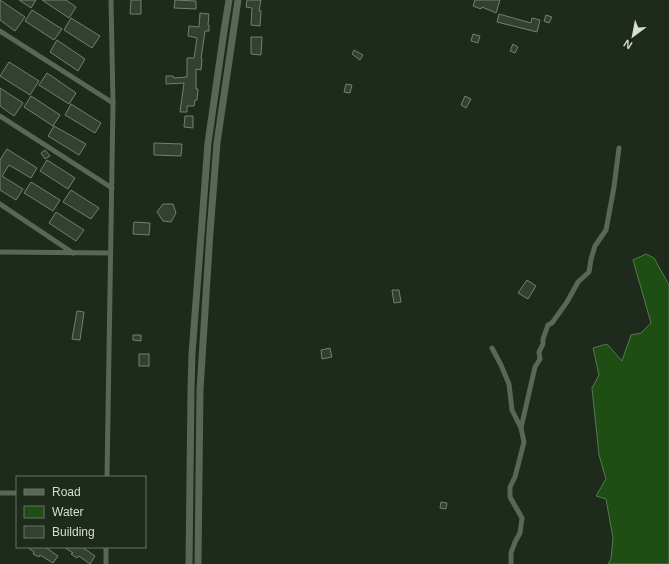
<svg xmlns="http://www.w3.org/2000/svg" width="669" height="564" font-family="Helvetica,sans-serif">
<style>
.water{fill:#1f4e14;stroke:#56794e}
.building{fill:#344131;stroke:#72816f}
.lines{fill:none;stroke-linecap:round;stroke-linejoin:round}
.street{stroke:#596756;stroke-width:5}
.secondary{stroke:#596756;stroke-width:7}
</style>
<rect width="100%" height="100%" fill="#1e2a1b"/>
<!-- water -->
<polygon class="water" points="646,254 654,258 669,285 669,564 608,564 611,559 613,538 606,499 596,496 606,479 599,455 592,388 599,375 593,348 607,344 622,361 631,335 641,333 651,323 633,260"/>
<!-- building -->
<g class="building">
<polygon points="0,0 25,17 15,31 0,20"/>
<polygon points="19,0 36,0 31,8"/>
<polygon points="42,0 66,0 76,7 69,18"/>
<polygon points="131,0 141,0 141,14 130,14"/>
<polygon points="175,0 196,1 196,9 174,8"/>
<polygon points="247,0 261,0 259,11 261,11 260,26 251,25 252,8 246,7"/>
<polygon points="475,0 500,0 496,13 482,7 481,9 473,6"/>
<polygon points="32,10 62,29 54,40 25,21"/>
<polygon points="200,13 209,14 208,25 209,25 209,31 205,31 201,59 202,59 201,70 196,69 196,89 198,89 197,100 195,100 194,106 187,106 187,112 180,112 184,83 166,84 166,76 173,76 174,78 187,77 187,58 194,58 197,38 188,36 189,26 199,27"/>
<polygon points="499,14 531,23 532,18 540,20 537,32 497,22"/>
<polygon points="546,15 552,17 549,23 544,21"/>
<polygon points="71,18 100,36 92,48 64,30"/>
<polygon points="473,34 480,36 478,43 471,41"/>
<polygon points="251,37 262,37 261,55 251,54"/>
<polygon points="57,40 85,59 78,71 50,52"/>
<polygon points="513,44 518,47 515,53 510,51"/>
<polygon points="354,50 363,55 360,60 352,54"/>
<polygon points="9,62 39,81 30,95 0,76"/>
<polygon points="47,73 76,93 69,104 39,85"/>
<polygon points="346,84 352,85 350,93 344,92"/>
<polygon points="0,88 23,103 14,116 0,106"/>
<polygon points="31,96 60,115 53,126 24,107"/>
<polygon points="465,96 471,99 466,108 461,105"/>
<polygon points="71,104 101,123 95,133 65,115"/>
<polygon points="185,116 193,116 193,128 184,127"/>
<polygon points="54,126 86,144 79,155 48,136"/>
<polygon points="154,143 182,144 181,156 154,155"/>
<polygon points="7,149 37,168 31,178 9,165 2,176 23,189 16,200 0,190 0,160"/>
<polygon points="45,150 50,156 45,159 41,153"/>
<polygon points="47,160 75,178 68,189 40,171"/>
<polygon points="31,182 60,200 53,211 24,193"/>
<polygon points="71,190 99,208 91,219 63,202"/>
<polygon points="163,204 173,204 176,213 171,222 163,221 157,212"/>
<polygon points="56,212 84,230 76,241 49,223"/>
<polygon points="134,222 150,223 149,235 133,234"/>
<polygon points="527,280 536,286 528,299 518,293"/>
<polygon points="392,290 399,290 401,302 394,303"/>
<polygon points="77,311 84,312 80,340 72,339"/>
<polygon points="133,335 141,335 141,341 133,340"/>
<polygon points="330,348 332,357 322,359 321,350"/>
<rect x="139" y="354" width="10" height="12"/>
<polygon points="441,502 447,503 446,509 440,508"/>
<polygon points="27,547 45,547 58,556 53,563 40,555 39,557 33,554 34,552"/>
<polygon points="64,547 82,547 95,556 90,564 79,556 77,558 71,554 73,553"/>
</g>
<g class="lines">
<!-- street -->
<g class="street">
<polyline points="0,31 113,103"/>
<polyline points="0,116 112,188"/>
<polyline points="0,204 73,253"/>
<polyline points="0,252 110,253"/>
<polyline points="492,348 501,365 509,384 512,410 521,428 524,442 515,477 510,487 510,497 522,518 520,533 515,542 511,553 511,564"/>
<polyline points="521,428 535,367 540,359 539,352 543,344 543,339 548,325 552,323 567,302 578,282 589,272 591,259 595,246 606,230 614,187 619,148"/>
<polyline points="107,477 113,103 111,0"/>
<polyline points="0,493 17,493"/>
<polyline points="106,564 106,547"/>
</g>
<!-- secondary -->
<g class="secondary">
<polyline points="189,564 191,390 192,354 208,143 224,31 229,0"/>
<polyline points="198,564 200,390 210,232 217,143 238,0"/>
</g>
</g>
<!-- legend -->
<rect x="16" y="476" width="130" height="72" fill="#1e2a1b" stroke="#687265"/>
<rect x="24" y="489" width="20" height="6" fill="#596756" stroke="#687265"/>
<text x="52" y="496" font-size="12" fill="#d6ded4">Road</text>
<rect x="24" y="506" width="20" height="12" fill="#1f4e14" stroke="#687265"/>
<text x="52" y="516" font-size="12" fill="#d6ded4">Water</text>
<rect x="24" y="526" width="20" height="12" fill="#344131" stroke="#687265"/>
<text x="52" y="536" font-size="12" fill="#d6ded4">Building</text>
<!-- north arrow -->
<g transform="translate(633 36) rotate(212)" stroke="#1e2a1b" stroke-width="3" paint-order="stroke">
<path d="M0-3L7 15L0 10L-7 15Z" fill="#d6ded4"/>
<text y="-6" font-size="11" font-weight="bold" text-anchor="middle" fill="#d6ded4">N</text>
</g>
</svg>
